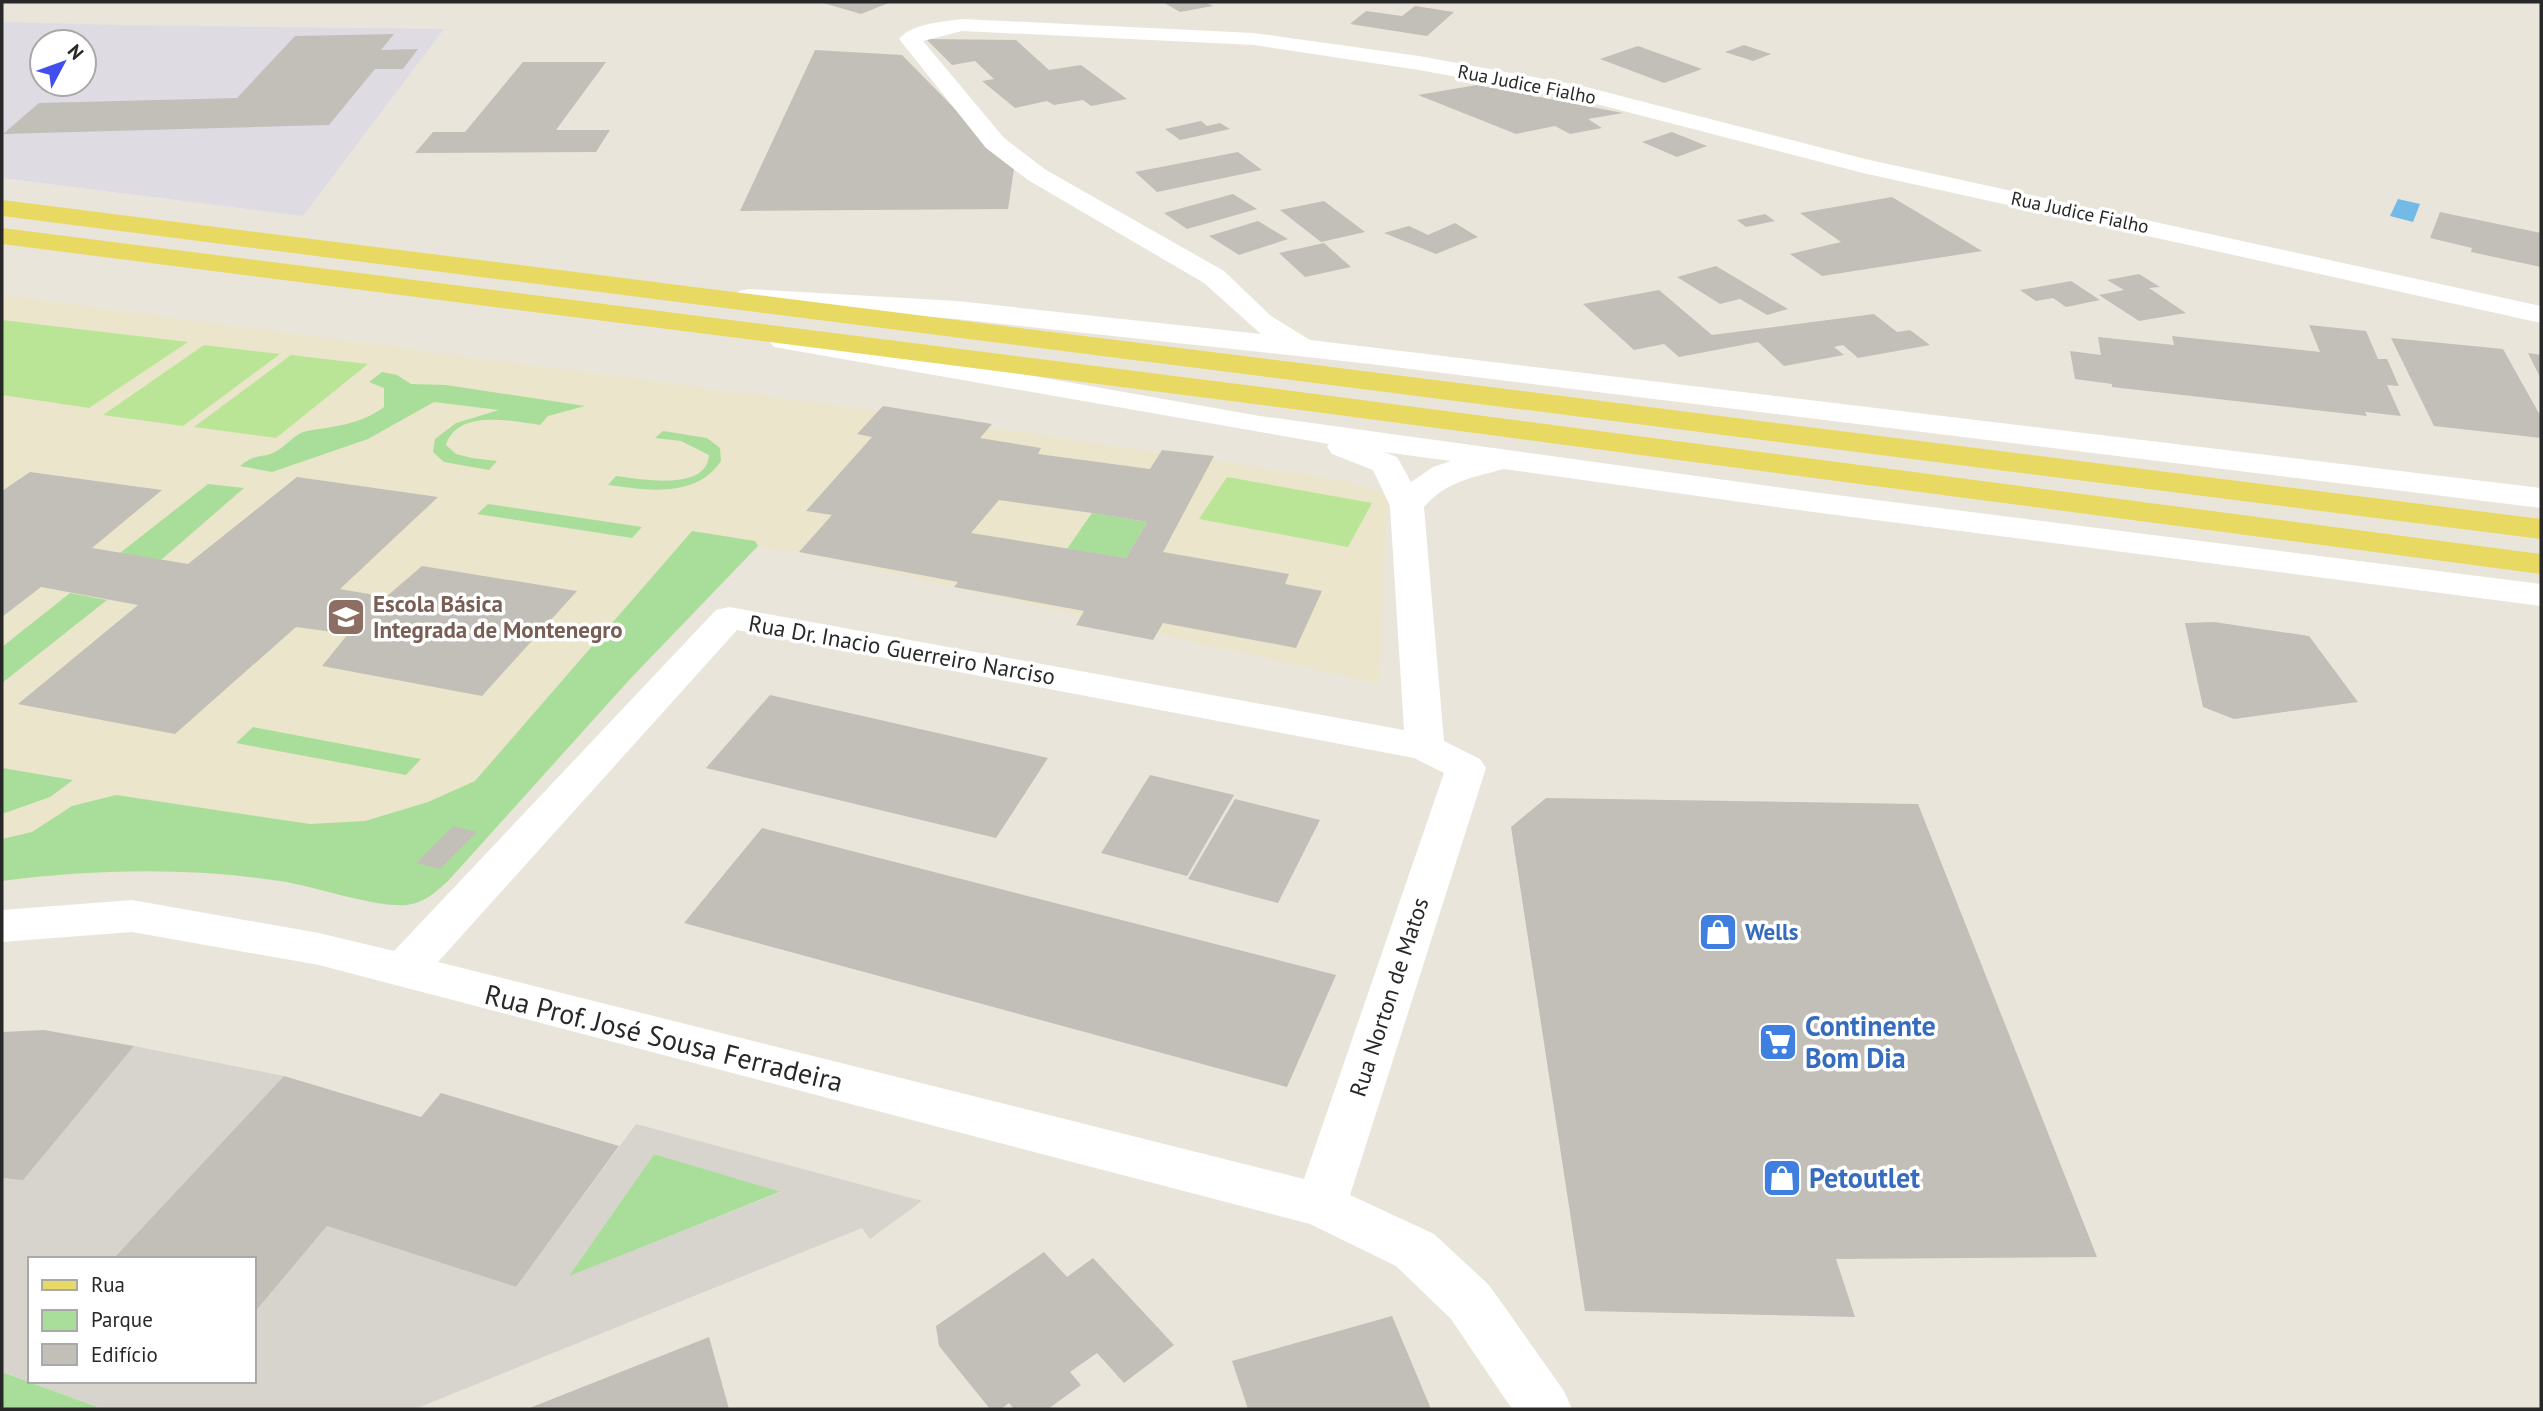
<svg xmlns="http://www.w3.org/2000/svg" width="2543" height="1411" font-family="'PT Sans',sans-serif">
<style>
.industrial{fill:#dedbe3;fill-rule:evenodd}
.education{fill:#ebe5cb}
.green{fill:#a9de9a}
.pitch{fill:#bae596}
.plaza{fill:#d7d4cd;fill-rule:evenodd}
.water{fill:#73bae7}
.building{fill:#c2bfb8;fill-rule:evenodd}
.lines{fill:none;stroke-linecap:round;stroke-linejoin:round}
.minor{fill:#fff;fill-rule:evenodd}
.primary{fill:#e8d962;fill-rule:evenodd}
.labels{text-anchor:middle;stroke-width:7;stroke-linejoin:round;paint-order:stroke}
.far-street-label{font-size:19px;fill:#282828;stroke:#fff}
.education-label{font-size:23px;font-weight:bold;fill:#785e54;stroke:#fff;text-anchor:start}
.street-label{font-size:23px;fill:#282828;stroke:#fff}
.shop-label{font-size:23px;font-weight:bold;fill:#366cbe;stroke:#fff;text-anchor:start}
.near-shop-label{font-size:28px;font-weight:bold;fill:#366cbe;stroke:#fff;text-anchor:start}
.near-street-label{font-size:28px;fill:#282828;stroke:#fff}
</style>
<rect width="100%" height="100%" fill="#eae5db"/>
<!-- industrial -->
<path class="industrial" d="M 2,22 L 119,25 L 444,29 L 303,216 L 2,178 ZM 42,42 L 84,42 L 84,84 L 42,84 Z"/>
<!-- education -->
<polygon class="education" points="2,295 852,407 1337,479 1388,493 1379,684 812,555 758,546 631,678 448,881 419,902 393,904 273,879 177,872 101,873 2,881"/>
<!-- green -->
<g class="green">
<path d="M 382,372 L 397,375 L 411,384 L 446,385 L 585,406 L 548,416 L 540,425 C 512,421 457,409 446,445 L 456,454 L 472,458 L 497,461 L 489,470 L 444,462 L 433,452 L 435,439 L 456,423 L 499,410 L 434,402 L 368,439 L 272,472 L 240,466 C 258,452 261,459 275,452 C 287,446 293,434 307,431 C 336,426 359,425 384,407 L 384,388 L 369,382 Z"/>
<path d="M 663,431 L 707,438 L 720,448 L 721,461 C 696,499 646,490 608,485 L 616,476 C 639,479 707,492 709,455 L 681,441 L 655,438 Z"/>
<polygon points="208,484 244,488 161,560 120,553"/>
<polygon points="488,504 642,527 632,538 477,514"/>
<polygon points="1092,513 1147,522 1126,558 1067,549"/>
<path d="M 692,531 L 755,541 L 758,546 L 631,678 L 448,881 C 436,892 424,903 407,905 C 376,908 314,886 280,881 C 190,867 92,869 2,881 L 2,839 L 32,832 L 72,806 L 116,795 L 310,824 L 365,821 L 428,802 L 475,781 Z"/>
<polygon points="70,593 107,600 2,683 2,647"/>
<polygon points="253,727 421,759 406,775 236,743"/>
<polygon points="2,768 73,780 50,797 2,814"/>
<polygon points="654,1154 782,1191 568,1277"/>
<polygon points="2,1372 103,1409 2,1409"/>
</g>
<!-- pitch -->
<g class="pitch">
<polygon points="2,320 188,342 89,408 2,395"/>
<polygon points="204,345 280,354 183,426 103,415"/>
<polygon points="291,355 368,364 276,438 194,427"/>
<polygon points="1227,477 1372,503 1348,547 1199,519"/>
</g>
<!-- plaza -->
<path class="plaza" d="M 134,1046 L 284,1076 L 113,1259 L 30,1259 L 30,1381 L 254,1381 L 254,1313 L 327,1226 L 516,1287 L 636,1124 L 922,1201 L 870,1239 L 862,1228 L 415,1409 L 103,1409 L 2,1372 L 2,1178 L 23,1179 ZM 654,1154 L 781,1192 L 569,1276 Z"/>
<!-- water -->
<polygon class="water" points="2398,199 2420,204 2413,222 2390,216"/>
<!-- building -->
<g class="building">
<polygon points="820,2 891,2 861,14"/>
<polygon points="1163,2 1205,2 1213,6 1180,12"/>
<polygon points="1415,6 1454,12 1427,36 1350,24 1366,11 1402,16"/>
<polygon points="394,34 381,50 418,49 403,69 375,69 329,125 3,134 39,103 237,98 295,36"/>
<polygon points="926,39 1016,40 1049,70 1081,65 1127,99 1091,106 1083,100 1054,105 1047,101 1015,108 982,81 994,79 975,61 952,65"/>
<polygon points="1744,45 1771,54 1753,61 1725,52"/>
<polygon points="1638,46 1702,69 1664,83 1600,59"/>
<polygon points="815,50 902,55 1014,169 1008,209 740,211"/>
<polygon points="523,62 606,62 556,130 610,130 596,152 415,153 433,132 465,132"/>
<polygon points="1477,85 1623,113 1588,119 1602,128 1570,134 1555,126 1516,134 1418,95"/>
<polygon points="1201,121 1207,126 1220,123 1230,129 1180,140 1165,129"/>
<polygon points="1672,132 1707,146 1677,157 1642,142"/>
<polygon points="1238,152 1262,170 1157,192 1135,172"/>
<polygon points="1233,194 1257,209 1187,229 1164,213"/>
<polygon points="1892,197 1982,251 1822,276 1790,254 1841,242 1800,213"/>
<polygon points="1324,201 1365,232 1321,242 1280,210"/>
<polygon points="2440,212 2541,233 2541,267 2471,252 2472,248 2430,238"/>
<polygon points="1765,214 1775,221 1746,227 1737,220"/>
<polygon points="1258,221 1288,239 1239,255 1209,236"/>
<polygon points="1455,223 1478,237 1436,254 1384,233 1409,226 1428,235"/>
<polygon points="1324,243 1351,267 1305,277 1279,253"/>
<polygon points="1716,266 1788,309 1767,315 1740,299 1720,304 1677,277"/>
<polygon points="2139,274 2160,287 2149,288 2186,313 2139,321 2099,295 2124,290 2107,280"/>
<polygon points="2071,281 2100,300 2066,307 2053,298 2036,301 2020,290"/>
<polygon points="1659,290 1712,335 1874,314 1897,332 1910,330 1930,345 1858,358 1843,345 1834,347 1844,355 1784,366 1758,342 1679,357 1664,344 1634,350 1583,304"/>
<polygon points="2309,325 2366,331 2378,359 2387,359 2399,386 2387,385 2401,416 2365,412 2367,416 2112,387 2112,384 2075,379 2070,351 2101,355 2098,337 2174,345 2172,336 2320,352"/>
<polygon points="2391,338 2503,349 2541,417 2541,438 2434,426"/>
<polygon points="2528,353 2541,355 2541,379"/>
<path d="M 883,406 L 992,424 L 980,438 L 1041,448 L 1038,454 L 1150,469 L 1162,450 L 1214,456 L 1163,552 L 1289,574 L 1285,584 L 1322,591 L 1296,648 L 1163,623 L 1153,640 L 1076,625 L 1084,611 L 954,587 L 958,582 L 799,552 L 832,515 L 806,511 L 872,437 L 857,434 ZM 999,500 L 1092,513 L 1147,522 L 1126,558 L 971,533 Z"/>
<polygon points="30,472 162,490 92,548 188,564 297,477 438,497 340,589 386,597 422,566 577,591 482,696 322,666 348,634 296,627 175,734 18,704 138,605 41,587 2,617 2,491"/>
<polygon points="2214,622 2309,636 2358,702 2234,719 2203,707 2185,623"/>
<polygon points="770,695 1048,758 996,838 706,768"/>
<polygon points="1150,775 1234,795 1187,876 1101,853"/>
<polygon points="1546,798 1918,804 2097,1257 1836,1259 1855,1317 1585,1311 1511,827"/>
<polygon points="1235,799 1320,820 1278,903 1188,879"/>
<polygon points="453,826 477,832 440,869 416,863"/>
<polygon points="762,828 1336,975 1287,1087 684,923"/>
<polygon points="44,1030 134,1046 23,1180 2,1178 2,1032"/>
<polygon points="284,1076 421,1117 441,1093 619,1146 516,1287 327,1226 254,1313 254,1259 113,1259"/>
<polygon points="1044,1252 1067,1277 1093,1258 1174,1345 1124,1383 1097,1353 1070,1372 1081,1385 1048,1409 1014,1409 1009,1403 1001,1409 990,1409 939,1346 936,1326"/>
<polygon points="1392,1316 1431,1409 1248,1409 1232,1361"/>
<polygon points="709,1337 729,1409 527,1409"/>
</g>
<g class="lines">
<!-- minor -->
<g class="minor">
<path d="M 962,19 L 1254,33 L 1419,56 L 1582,86 L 1865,159 L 2541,306 L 2541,323 L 1863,173 L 1581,100 L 1419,70 L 1254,45 L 962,31 L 923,41 L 1004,138 L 1046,170 L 1224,271 L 1271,316 L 1310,340 L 2541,488 L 2541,508 L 1370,364 L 957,319 L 739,303 L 735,297 L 739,291 L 749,289 L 957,301 L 1261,334 L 1204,283 L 1028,180 L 986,148 L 899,39 C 912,23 943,22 962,19 Z"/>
<path d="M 784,332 L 1260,416 L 1813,492 L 2541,584 L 2541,606 L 1813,512 L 1504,469 C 1471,478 1447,481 1424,507 L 1444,741 L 1480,759 L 1486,768 L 1350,1195 L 1434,1234 L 1489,1285 L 1564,1391 L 1572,1409 L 1512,1409 L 1451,1319 L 1396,1266 L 1310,1224 L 319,965 L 132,932 L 2,942 L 2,910 L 132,900 L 319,933 L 394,951 L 716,610 L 729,607 L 1404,730 L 1390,506 L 1373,470 L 1332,454 L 1327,447 L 1329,444 L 774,347 L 769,341 L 774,335 ZM 1384,452 L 1451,461 L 1433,467 L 1411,482 L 1397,457 ZM 737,630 L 1414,758 L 1444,773 L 1304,1179 L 438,962 Z"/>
</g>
<!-- primary -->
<g class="primary">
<polygon points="2,200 2541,519 2541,539 2,216"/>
<polygon points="2,228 1270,388 2541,554 2541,574 1270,406 2,244"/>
</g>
</g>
<!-- icons -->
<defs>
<g id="school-square" transform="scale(2.0125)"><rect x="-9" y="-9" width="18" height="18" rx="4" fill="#8d6e63" stroke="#fff"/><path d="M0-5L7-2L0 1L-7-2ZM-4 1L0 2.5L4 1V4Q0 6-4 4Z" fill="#fff"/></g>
<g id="shop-square" transform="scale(2.0125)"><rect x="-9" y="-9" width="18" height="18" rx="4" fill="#3f7fe0" stroke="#fff"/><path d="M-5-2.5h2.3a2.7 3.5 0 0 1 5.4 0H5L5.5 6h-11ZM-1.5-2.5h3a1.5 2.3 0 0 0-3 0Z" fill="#fff"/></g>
<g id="supermarket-square" transform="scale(2.0125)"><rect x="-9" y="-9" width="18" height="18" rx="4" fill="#3f7fe0" stroke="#fff"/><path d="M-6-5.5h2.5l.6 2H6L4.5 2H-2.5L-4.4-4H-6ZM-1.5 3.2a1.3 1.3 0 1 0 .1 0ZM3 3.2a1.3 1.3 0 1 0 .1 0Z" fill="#fff"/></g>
</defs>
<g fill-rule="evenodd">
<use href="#school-square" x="346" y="617"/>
<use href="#shop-square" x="1718" y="932"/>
<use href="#supermarket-square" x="1778" y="1042"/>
<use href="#shop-square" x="1782" y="1178"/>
</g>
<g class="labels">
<!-- far-street labels -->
<g class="far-street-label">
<text transform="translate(1527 84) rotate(11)" y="7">Rua Judice Fialho</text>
<text transform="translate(2080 212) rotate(12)" y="7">Rua Judice Fialho</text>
</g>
<!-- education labels -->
<g class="education-label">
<text x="373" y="612">Escola Básica<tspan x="373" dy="26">Integrada de Montenegro</tspan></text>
</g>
<!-- street labels -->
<g class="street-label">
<text transform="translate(902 650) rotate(10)" y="8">Rua Dr. Inacio Guerreiro Narciso</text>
<text transform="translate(1389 997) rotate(-72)" y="8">Rua Norton de Matos</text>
</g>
<!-- shop labels -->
<g class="shop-label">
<text x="1745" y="940">Wells</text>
</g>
<!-- near-shop labels -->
<g class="near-shop-label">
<text x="1805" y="1036">Continente<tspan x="1805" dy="32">Bom Dia</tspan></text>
<text x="1809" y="1188">Petoutlet</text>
</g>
<!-- near-street labels -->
<g class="near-street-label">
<text transform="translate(664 1038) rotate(14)" y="10">Rua Prof. José Sousa Ferradeira</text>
</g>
</g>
<!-- border -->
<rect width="2543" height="1411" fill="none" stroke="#282828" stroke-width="7"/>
<!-- legend -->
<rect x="28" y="1257" width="228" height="126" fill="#ffffff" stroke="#a9a9a9" stroke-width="2"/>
<rect x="42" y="1280" width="35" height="10" fill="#e8d962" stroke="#a9a9a9" stroke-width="2"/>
<text x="91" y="1292" font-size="21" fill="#282828">Rua</text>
<rect x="42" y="1310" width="35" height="21" fill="#a9de9a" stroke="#a9a9a9" stroke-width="2"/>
<text x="91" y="1327" font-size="21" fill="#282828">Parque</text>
<rect x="42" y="1344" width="35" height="21" fill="#c2bfb8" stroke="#a9a9a9" stroke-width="2"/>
<text x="91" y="1362" font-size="21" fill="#282828">Edifício</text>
<!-- north arrow -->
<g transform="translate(63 63) rotate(49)"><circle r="33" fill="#ffffff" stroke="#a9a9a9" stroke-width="2"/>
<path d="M0-5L12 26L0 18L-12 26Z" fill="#434eef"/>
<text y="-10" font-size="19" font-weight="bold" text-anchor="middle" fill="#282828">N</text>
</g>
</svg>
